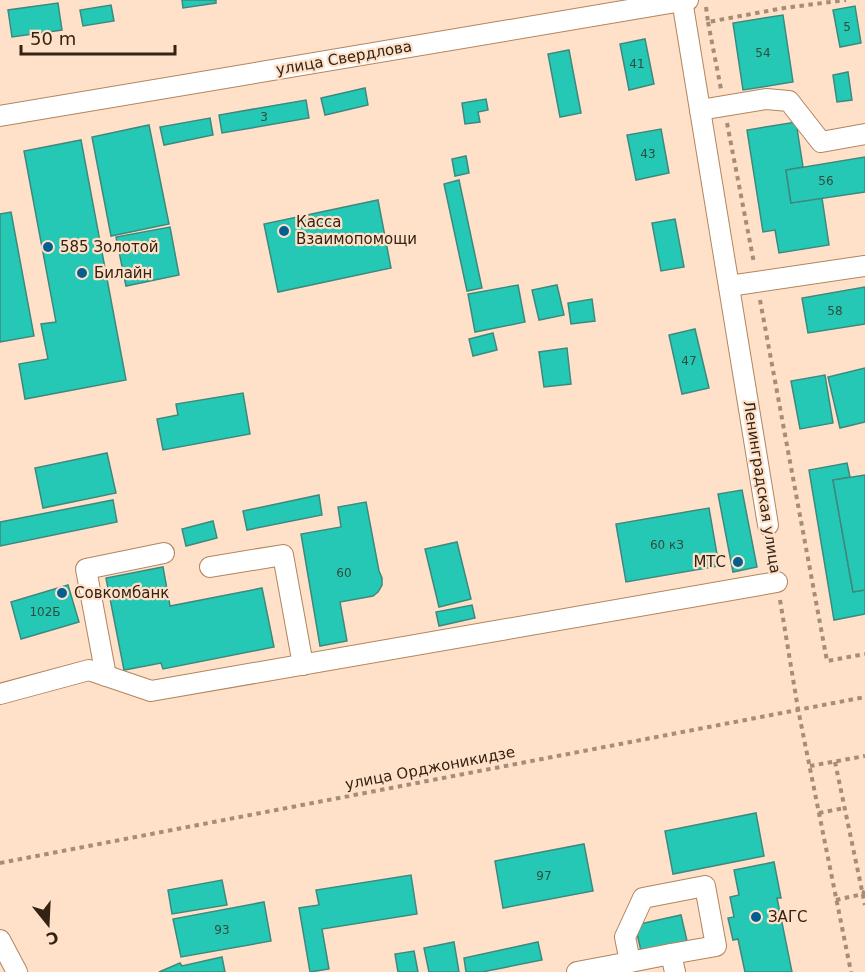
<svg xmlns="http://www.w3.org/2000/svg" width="865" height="972" font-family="'DejaVu Sans',sans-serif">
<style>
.building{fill:#25c8b5;stroke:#3e897e;stroke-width:1.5}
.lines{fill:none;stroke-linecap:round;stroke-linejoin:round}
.minor-casing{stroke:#b1855e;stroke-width:22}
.path{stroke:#a58d78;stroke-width:4;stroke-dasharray:4.5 4.5;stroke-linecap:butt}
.minor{stroke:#fff;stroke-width:20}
.poi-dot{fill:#065e8f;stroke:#ffe1c9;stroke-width:2}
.labels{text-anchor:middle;stroke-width:4.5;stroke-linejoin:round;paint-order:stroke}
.number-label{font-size:12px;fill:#304c3b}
.street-label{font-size:15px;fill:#342312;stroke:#ffe1c9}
.poi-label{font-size:15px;fill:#342312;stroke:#ffe1c9;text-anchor:start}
</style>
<rect width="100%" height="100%" fill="#ffe1c9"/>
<!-- building -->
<g class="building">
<polygon points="182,0 216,0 216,3 183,8"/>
<polygon points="58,3 62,30 12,37 8,10"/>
<polygon points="111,5 114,21 83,26 80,10"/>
<polygon points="855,6 861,43 840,47 833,10"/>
<polygon points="783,15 793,82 743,90 733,23"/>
<polygon points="645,39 654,84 629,90 620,44"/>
<polygon points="569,50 581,113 560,117 548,54"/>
<polygon points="848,72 852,100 837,102 833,75"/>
<polygon points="365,88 368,105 325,115 321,98"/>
<polygon points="486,99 488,110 478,112 480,122 465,124 462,103"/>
<polygon points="306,100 309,118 222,133 219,115"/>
<polygon points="210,118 213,135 164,145 160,127"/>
<polygon points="796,122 803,167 786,170 791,203 822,198 829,245 779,253 775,230 763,232 747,130"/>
<polygon points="149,125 169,224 111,236 92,137"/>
<polygon points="661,129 669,173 636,180 627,135"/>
<polygon points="81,140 126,380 25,399 19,364 48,359 41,324 56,322 24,151"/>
<polygon points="466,156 469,173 455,176 452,159"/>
<polygon points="865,157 865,192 791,203 786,170"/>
<polygon points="459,180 482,288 467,291 444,184"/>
<polygon points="378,200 391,268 278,292 264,224"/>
<polygon points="11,212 34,336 0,342 0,214"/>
<polygon points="675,219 684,267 661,271 652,223"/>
<polygon points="170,227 179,275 126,286 116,237"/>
<polygon points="518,285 525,322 475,332 468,294"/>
<polygon points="557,285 564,315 539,320 532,290"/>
<polygon points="865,287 865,324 808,333 802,298"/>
<polygon points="592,299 595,321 571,324 568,303"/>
<polygon points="695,329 709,388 682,394 669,335"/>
<polygon points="493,333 497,350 473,356 469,339"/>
<polygon points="567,348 571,384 544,387 539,352"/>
<polygon points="865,368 865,422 840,428 828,377"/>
<polygon points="825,375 833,423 800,429 791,381"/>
<polygon points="243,393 250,434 163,450 157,419 178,415 176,404"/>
<polygon points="107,453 116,493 43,508 35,468"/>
<polygon points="847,463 850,477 833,480 853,592 865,590 865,614 834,620 809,470"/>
<polygon points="865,475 865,590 853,592 833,480"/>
<polygon points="742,490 757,567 733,572 718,494"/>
<polygon points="319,495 322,515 247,530 243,511"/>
<polygon points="113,500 117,522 0,546 0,522"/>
<polygon points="366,502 379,571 382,578 382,585 378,592 373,596 340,602 347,641 320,646 301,534 341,527 338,507"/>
<polygon points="709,508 719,566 626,582 616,524"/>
<polygon points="213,521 217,538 186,546 182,529"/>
<polygon points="457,542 471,599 439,607 425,549"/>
<polygon points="163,567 170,606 262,588 274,647 163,669 161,663 124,670 106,578"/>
<polygon points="68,585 79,622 21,639 11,602"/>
<polygon points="472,605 475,618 439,626 436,612"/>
<polygon points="756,813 764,856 673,874 665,831"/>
<polygon points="584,844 593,891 503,908 495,861"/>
<polygon points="774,862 781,898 777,898 792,972 745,972 738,939 733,940 728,918 734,917 730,897 739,895 734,870"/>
<polygon points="411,875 417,914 322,929 329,969 310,972 299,908 319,905 316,890"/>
<polygon points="222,880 227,905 172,914 168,890"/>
<polygon points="264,902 271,941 181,957 173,919"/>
<polygon points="681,915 687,941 641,951 635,925"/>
<polygon points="454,942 459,972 429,972 424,948"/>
<polygon points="538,942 542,960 482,972 466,972 464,958"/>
<polygon points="414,951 418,972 398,972 395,954"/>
<polygon points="222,957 225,972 159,972 180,963 182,966"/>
</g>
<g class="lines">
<!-- minor casing -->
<g class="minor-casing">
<g id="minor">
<polyline points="682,0 768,525"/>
<polyline points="700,110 766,99 789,101 821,142 865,134"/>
<polyline points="0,116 688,0"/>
<polyline points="729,286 865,266"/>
<polyline points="210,567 283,555 303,665"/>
<polyline points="106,676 86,569 164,553"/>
<polyline points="0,694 89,670 151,691 777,582"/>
<polyline points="0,940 17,972"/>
<polyline points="630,962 671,954"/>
<polyline points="577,972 630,962 625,937 643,898 705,886 716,946 671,954 675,972"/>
</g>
</g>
<!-- path -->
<g class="path">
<polyline points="706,7 708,22 784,8 846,0"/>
<polyline points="708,22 721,89"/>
<polyline points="727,123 754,263"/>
<polyline points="760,300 827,661 865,654"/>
<polyline points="771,544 774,563"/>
<polyline points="780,600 798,709 851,972"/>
<polyline points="835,762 865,905"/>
<polyline points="810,766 865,756"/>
<polyline points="819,813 844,808"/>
<polyline points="0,863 865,697"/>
<polyline points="836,900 863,894 865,889"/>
</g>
<!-- minor -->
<use href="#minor" class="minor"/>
</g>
<!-- markers -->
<g class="poi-dot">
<circle cx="284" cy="231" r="6"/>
<circle cx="48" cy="247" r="6"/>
<circle cx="82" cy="273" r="6"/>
<circle cx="738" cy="562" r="6"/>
<circle cx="62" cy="593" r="6"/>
<circle cx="756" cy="917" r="6"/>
</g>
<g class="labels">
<!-- number labels -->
<g class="number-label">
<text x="847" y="31">5</text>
<text x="763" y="57">54</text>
<text x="637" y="68">41</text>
<text x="264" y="121">3</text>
<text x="648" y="158">43</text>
<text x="826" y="185">56</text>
<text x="835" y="315">58</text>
<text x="689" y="365">47</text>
<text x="667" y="549">60 кЗ</text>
<text x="344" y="577">60</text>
<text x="45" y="616">102Б</text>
<text x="544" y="880">97</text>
<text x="222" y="934">93</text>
</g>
<!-- street labels -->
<g class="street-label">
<text transform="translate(344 58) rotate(-10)" y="5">улица Свердлова</text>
<text transform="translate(762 487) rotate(81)" y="5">Ленинградская улица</text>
<text transform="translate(430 768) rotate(-11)" y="5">улица Орджоникидзе</text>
</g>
<!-- poi labels -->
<g class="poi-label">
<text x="296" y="227">Касса<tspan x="296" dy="17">Взаимопомощи</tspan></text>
<text x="60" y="252">585 Золотой</text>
<text x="94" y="278">Билайн</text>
<text x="726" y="567" text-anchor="end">МТС</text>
<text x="74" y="598">Совкомбанк</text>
<text x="768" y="922">ЗАГС</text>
</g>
</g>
<!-- north arrow -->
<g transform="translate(48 924) rotate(162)" stroke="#ffe1c9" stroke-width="4.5" paint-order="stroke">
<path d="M0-4.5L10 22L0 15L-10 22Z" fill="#342312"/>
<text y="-9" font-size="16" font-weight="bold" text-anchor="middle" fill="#342312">С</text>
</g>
<!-- scale -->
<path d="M21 45v9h154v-9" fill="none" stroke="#342312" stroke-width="3"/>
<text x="30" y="45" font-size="18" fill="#342312" stroke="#ffe1c9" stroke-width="4.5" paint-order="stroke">50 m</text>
</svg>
